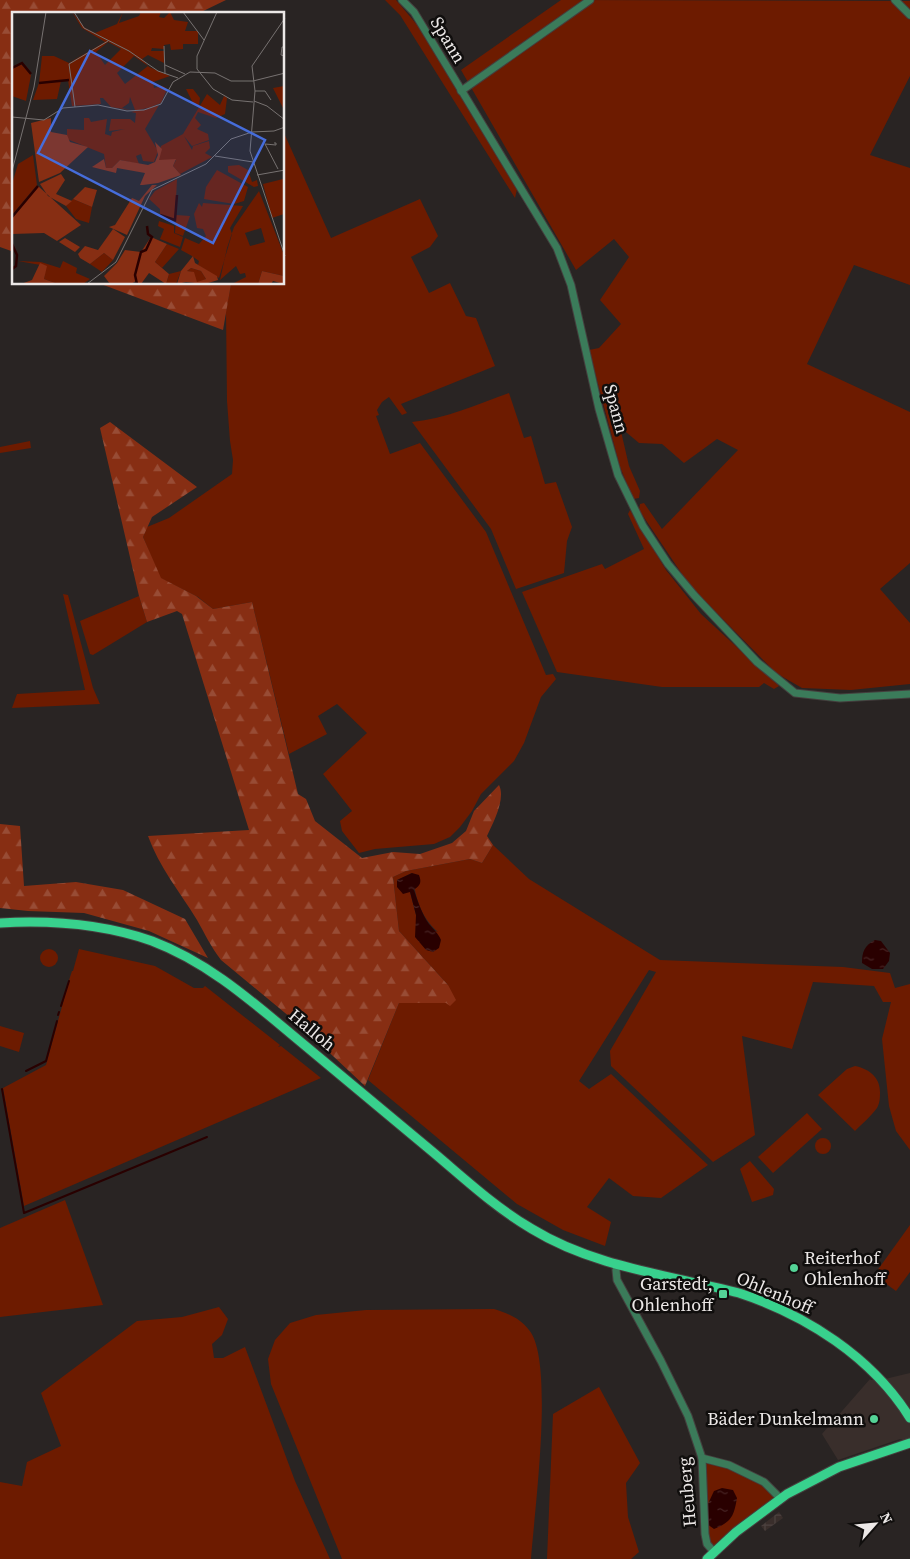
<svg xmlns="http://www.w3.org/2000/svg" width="910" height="1559" font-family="'Source Serif 4',serif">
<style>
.built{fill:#392e2b}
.industrial{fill:url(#industrial-grid)}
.green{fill:#6d1b00;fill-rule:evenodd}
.forest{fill:url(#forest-firs)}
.water{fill:url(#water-ripples)}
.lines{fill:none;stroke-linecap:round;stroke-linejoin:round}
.stream{stroke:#290000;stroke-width:2}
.minor-casing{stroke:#443f3e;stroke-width:9}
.major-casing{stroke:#443f3e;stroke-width:11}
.minor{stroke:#3b7b5a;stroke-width:7}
.major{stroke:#38d18d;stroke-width:9}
.poi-dot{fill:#54d396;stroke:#100e0d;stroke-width:2}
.labels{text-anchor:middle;stroke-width:5;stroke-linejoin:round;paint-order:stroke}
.street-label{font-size:18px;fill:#ece8e7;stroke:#100e0d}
.poi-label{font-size:18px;fill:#ece8e7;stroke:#100e0d;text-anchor:end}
.inset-river{fill:none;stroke:#290000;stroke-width:2.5}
.inset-road{fill:none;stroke:#777271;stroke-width:1}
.view{fill:#466ddb;fill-opacity:0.15;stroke:#466ddb;stroke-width:2.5}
.inset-edge{fill:none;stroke:#ece8e7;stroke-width:2.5}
</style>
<defs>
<pattern id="industrial-grid" width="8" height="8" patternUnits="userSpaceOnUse" patternTransform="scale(1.25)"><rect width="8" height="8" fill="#392e2b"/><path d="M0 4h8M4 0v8" fill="none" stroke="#4c4240"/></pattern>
<pattern id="forest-firs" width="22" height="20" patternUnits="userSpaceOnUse" patternTransform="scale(1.25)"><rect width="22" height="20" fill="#872e13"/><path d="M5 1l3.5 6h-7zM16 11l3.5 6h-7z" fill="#984c35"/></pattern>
<pattern id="water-ripples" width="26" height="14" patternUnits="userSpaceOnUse" patternTransform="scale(1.25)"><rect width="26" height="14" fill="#290000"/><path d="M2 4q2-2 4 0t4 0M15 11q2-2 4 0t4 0" fill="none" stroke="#482525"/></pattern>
</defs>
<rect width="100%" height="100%" fill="#292423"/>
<!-- built -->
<polygon class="built" points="910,1373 910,1442 900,1439 838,1460 822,1434 870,1379 871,1380 885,1379"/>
<!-- industrial -->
<polygon class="industrial" points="779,1512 783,1518 765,1531 761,1526"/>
<!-- green -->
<g class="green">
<polygon points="385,0 396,0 418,26 517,189 515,198 400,15"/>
<polygon points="561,0 910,1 910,76 870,155 910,168 910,285 854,265 807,364 910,412 910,563 880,589 910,623 910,684 851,690 802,688 776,673 690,586 639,510 640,504 644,503 662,529 738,450 717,439 684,463 662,444 639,443 620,427 629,466 640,491 639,498 633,499 620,467 589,350 599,348 621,324 600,300 629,257 614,239 576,270 461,70"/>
<polygon points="284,133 331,238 420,199 438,236 430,247 411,257 429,293 450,283 466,316 476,318 495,366 401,404 407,413 402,415 389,397 382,402 377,410 379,415 376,416 390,454 420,443 486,532 546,675 553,674 556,679 541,697 524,743 514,761 481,794 472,811 460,827 450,837 434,844 375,849 359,853 342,831 340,821 352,811 323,774 367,733 337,704 318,716 327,734 289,754 252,602 213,609 198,597 160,578 143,537 147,527 169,518 232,474 233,460 230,441 227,401 226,311 231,284 284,284"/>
<path d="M 509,393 L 524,438 L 531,436 L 545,484 L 556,482 L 572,527 L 567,541 L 564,573 L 516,589 L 491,529 L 412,422 C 445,419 478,404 509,393 Z"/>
<polygon points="30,441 31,448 0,453 0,447"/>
<polygon points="630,510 666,570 701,614 779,686 774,689 764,683 759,687 662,687 557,672 522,592 602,564 605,569 644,549 628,514"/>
<polygon points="63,594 68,595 93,688 100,704 12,708 17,694 85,690"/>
<polygon points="139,596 147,622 93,655 90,654 80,621"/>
<path d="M 493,845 L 529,879 L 660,960 L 843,967 L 890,973 L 895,988 L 910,984 L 910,1150 L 896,1131 L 889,1106 L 882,1039 L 891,1002 L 883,1002 L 874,986 L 813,982 L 792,1049 L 742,1036 L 755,1135 L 713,1162 L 611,1066 L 610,1051 L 656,972 L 649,970 L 579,1081 L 589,1089 L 611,1074 L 708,1165 L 661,1198 L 633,1196 L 609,1178 L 587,1207 L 611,1222 L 605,1246 L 563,1230 L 517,1204 L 368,1080 L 399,1003 L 446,1003 L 448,985 L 399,931 L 393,877 L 406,871 L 470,859 L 482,863 ZM 412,873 C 415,895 420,917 438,932 L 416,924 L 416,915 L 410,892 L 397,880 Z"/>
<polygon points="79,949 155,966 194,988 203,988 205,986 280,1045 278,1047 281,1046 321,1078 24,1206 3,1088 46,1065 70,977 72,971 73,971"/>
<circle cx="49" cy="958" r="9"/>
<polygon points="0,1026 24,1033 19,1052 0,1046"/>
<path d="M 855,1066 C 869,1069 880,1077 880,1092 C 880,1097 880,1103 877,1108 C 871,1116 862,1124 855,1131 L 818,1095 L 847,1069 Z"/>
<polygon points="807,1113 822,1129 773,1173 758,1157"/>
<circle cx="823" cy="1146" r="8"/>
<polygon points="750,1161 774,1189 773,1195 752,1202 740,1169"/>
<polygon points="65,1200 103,1305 0,1317 0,1228"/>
<polygon points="910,1225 910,1272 896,1291 874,1275"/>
<polygon points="219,1307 228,1319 222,1335 212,1344 214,1358 223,1358 245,1347 295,1481 330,1559 0,1559 0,1482 22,1486 27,1462 61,1446 41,1393 137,1321 182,1317"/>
<path d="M 494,1309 C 507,1313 520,1318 529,1330 C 555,1360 534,1515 531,1559 L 342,1559 L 271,1384 L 268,1359 L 275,1340 L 290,1323 L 316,1315 L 366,1310 Z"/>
<polygon points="599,1387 640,1463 626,1483 628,1517 639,1552 631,1559 547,1559 553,1414"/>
<polygon points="703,1462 726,1466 764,1485 775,1497 745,1520 714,1547 708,1538"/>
</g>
<!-- forest -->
<g class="forest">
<polygon points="0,0 226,0 197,14 14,14 14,252 0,247"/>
<polygon points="101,284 231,284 223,330"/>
<path d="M 110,422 L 197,487 L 152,517 L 143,537 L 161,578 L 196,596 L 213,609 L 252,602 L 298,794 L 306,799 L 315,821 L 362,858 L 393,852 L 420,854 L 452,843 L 466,831 L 474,811 L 499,785 C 506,799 493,823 487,836 L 493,845 L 482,863 L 470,859 L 406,871 L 393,877 L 399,931 L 448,985 L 456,1000 L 450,1006 L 446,1003 L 399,1003 L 365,1086 L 302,1027 L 221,960 C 211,947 205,934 197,920 C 180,892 159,867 148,836 L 249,830 L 182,614 L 177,611 L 147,622 L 139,596 L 100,428 Z"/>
<polygon points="0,824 20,826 24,886 76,882 123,890 185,919 208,958 149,931 84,913 28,911 0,908"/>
</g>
<!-- water -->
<g class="water">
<path d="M 412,873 L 419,875 C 422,883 420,885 414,890 C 418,902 422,914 429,924 C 434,930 438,933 441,940 L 439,948 L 433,952 L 426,950 L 415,937 L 416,915 L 410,892 L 403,894 L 397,887 L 397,880 Z"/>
<path d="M 875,940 L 881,941 L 890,953 L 889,961 L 883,969 L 872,969 L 862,963 C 862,952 864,946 875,940 Z"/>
<path d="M 722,1488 L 733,1490 L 737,1498 C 734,1515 732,1522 714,1529 L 707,1524 L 706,1508 L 714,1491 Z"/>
</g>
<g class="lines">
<!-- stream -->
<g class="stream">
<polyline points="61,1006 69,981"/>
<polyline points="58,1015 59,1012"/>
<polyline points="26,1071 46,1061 57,1021"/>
<polyline points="2,1089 24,1213 207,1137"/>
</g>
<!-- minor casing -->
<g class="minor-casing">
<g id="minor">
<polyline points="402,0 414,12 557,248 571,285 599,409 618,475 643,526 668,564 694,595 757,662 795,693 840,698 910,694"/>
<polyline points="895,0 910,15"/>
<polyline points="461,91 590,0"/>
<polyline points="618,1265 616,1270 617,1280 661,1361 688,1416 702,1458 705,1534 707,1544 714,1552"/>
<polyline points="702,1458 729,1465 764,1482 780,1498"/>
</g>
</g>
<!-- major casing -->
<g class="major-casing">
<g id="major">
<path d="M 0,923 C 51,920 103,924 152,941 C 205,961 247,997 290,1033 C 338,1073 386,1113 434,1153 C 466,1180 496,1208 532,1229 C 594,1267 669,1275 739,1293 C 806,1315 872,1357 910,1418"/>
<polyline points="707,1559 736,1532 787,1494 839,1467 910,1443"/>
</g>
</g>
<!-- minor -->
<use href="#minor" class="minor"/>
<!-- major -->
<use href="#major" class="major"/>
</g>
<!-- markers -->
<g class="poi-dot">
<circle cx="794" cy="1268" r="5"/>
<rect x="718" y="1289" width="10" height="10" rx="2.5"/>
<circle cx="874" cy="1419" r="5"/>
</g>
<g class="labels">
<!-- street labels -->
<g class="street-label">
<text transform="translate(448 40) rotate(59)" y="6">Spann</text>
<text transform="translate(616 409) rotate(75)" y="6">Spann</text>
<text transform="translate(312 1030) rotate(40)" y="6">Halloh</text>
<text transform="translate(775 1293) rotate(23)" y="6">Ohlenhoff</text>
<text transform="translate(687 1492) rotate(-95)" y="6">Heuberg</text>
</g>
<!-- poi labels -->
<g class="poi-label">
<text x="804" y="1264" text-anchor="start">Reiterhof<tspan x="804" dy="21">Ohlenhoff</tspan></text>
<text x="713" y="1290">Garstedt,<tspan x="713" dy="21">Ohlenhoff</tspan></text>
<text x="864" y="1425">Bäder Dunkelmann</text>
</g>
</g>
<!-- overview -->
<g transform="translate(12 12)">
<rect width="272" height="272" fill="#292423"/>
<path d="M 60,0 L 73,16 L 83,21 L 105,12 L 111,0 L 107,11 L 127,4 L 129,0 L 149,0 L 147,5 L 152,6 L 158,0 L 162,8 L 176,10 L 173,19 L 186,19 L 186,32 L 171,32 L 171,37 L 159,38 L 158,32 L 152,33 L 152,37 L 140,36 L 139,39 L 152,39 L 152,51 L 136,43 L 130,47 L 137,55 L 158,64 L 141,70 L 142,76 L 151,74 L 155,77 L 149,91 L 131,98 L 123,98 L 118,85 L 117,91 L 110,96 L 118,98 L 99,95 L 91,86 L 88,86 L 89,92 L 60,94 L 56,68 L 49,69 L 45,87 L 21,88 L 27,71 L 30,44 L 42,44 L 57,51 L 93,30 L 70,16 ZM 96,30 L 109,37 L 93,53 L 84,40 ZM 122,44 L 136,54 L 113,72 L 105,61 ZM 9,52 L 19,63 L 14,89 L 0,84 L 0,57 ZM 174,77 L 181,77 L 188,86 L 187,94 L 182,93 ZM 195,82 L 208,93 L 212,84 L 215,86 L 213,102 L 204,106 L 186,100 L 183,106 L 189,113 L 185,117 L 196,122 L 197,128 L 180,134 L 172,124 L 180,138 L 181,134 L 197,129 L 198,136 L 193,141 L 200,145 L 168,162 L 161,154 L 164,148 L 147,148 L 149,134 L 171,122 ZM 147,93 L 133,117 L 146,139 L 142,150 L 131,149 L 129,142 L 124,144 L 127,152 L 108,148 L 100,156 L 94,156 L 92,142 L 55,127 L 55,117 L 72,118 L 72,106 L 77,106 L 79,110 L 95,107 L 93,122 L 99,124 L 100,120 L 113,117 L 97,119 L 99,107 L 118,107 L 123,111 L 124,101 L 119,100 ZM 21,143 L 25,173 L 0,203 L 0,172 L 6,152 ZM 227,153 L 236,158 L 240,170 L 245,168 L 246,174 L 242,175 L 216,160 L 216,154 ZM 205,158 L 236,175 L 232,189 L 222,192 L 192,187 L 194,175 ZM 165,167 L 163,208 L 148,203 L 148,197 L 137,187 L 143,179 ZM 271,167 L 272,202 L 260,206 L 251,172 ZM 247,179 L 272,243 L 272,264 L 250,259 L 246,272 L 220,272 L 234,265 L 233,261 L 228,262 L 224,254 L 208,268 L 215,236 L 222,215 ZM 249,216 L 253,230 L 238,234 L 233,221 ZM 61,187 L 80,195 L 77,211 L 64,207 L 54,194 ZM 187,191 L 190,195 L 191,191 L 231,194 L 218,216 L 220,222 L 207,266 L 186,253 L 187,249 L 180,244 L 169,238 L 173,226 L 187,232 L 194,224 L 191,217 L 185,216 L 182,202 ZM 164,203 L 178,204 L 171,224 L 163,221 ZM 147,209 L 162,214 L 162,221 L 171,225 L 168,235 L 148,227 L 152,217 L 146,214 ZM 155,232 L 167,237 L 150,256 L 143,250 ZM 92,241 L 101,248 L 90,260 L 78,252 ZM 6,249 L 29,250 L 48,256 L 51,249 L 65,256 L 64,261 L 78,267 L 71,272 L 46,272 L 32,267 L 34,254 ZM 179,256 L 189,259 L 194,267 L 185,271 L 180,260 L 175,259 ZM 169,259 L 164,272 L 154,272 L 157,262 Z" fill="#6d1b00" fill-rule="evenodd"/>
<path d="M 39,106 L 39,120 L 55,123 L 58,130 L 76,135 L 48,161 L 27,170 L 19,111 ZM 143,130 L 150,137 L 147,148 L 164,147 L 161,154 L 169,163 L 146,171 L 131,173 L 128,173 L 133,161 L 105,156 L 104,161 L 80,155 L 92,147 L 94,156 L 100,156 L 108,148 L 136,153 L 143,150 L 146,143 ZM 49,162 L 53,168 L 44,182 L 60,189 L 54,194 L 36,184 L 28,172 ZM 140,173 L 145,173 L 133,184 L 115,223 L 97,215 L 103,213 L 120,186 L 127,189 ZM 26,174 L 69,213 L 45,229 L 32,221 L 0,222 L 0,206 ZM 73,175 L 85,178 L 80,195 L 61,187 ZM 101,217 L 113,225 L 101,248 L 92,241 L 78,252 L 68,246 L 66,242 L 73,234 L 86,238 ZM 139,225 L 155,232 L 143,250 L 157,262 L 154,272 L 137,261 L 129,272 L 124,272 L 124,269 L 119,272 L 98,272 L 92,264 L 105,251 L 113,238 L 129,240 ZM 53,226 L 68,235 L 63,240 L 47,230 ZM 181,244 L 183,251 L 205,264 L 206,268 L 193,272 L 174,270 L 165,272 L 169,259 ZM 179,256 L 189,259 L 194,267 L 185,270 L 182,260 L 175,259 ZM 28,251 L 35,254 L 32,267 L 46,272 L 9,272 L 20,268 ZM 250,259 L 272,264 L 272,272 L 261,269 L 259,272 L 246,272 Z" fill="#872e13" fill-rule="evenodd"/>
<path d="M 272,74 L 272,95 L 271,96 L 261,76 Z" fill="#6d1b00"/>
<path class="inset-river" d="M 0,56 L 10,51 L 19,62M 27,71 L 57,68M 148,203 L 163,208 L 165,183M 0,205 L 26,174M 0,232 L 5,243 L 4,254 L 0,257M 125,272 L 123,263 L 129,240 L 134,238 L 140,225 L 136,222 L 135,214"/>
<path class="inset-road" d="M 62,0 L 72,16 L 117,39 L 146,59 L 166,66M 171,0 L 192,28M 205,0 L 185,44 L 185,57 L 201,77 L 220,88 L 241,90M 273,6 L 240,54 L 243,79 L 238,139 L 273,244M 152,34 L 153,62M 273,35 L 270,35 L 269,43 L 273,44M 153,53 L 173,62M 243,79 L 253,79 L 259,88M 242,89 L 255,94 L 273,108M 63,95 L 57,52 L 96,29M 0,105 L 32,108 L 51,96 L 86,93 L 115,99 L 132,98 L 149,92 L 161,70 L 178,60 L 203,61 L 219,69 L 241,69 L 273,61M 240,120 L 262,119 L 273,115M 262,131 L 264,131 L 264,133 L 253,132 L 266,157M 203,144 L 241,150M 0,159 L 22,75 L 34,0M 245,163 L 273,158M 75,272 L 104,250 L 140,178 L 194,152 L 219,127 L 240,120"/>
<path class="view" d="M 78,39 L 253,128 L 201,231 L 26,141 Z"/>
<rect width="272" height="272" class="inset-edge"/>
</g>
<!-- north arrow -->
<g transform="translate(875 1524) rotate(63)" stroke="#100e0d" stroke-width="4" paint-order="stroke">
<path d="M0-4L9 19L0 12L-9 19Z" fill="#ece8e7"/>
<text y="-8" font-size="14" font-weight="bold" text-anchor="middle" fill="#ece8e7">N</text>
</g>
</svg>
